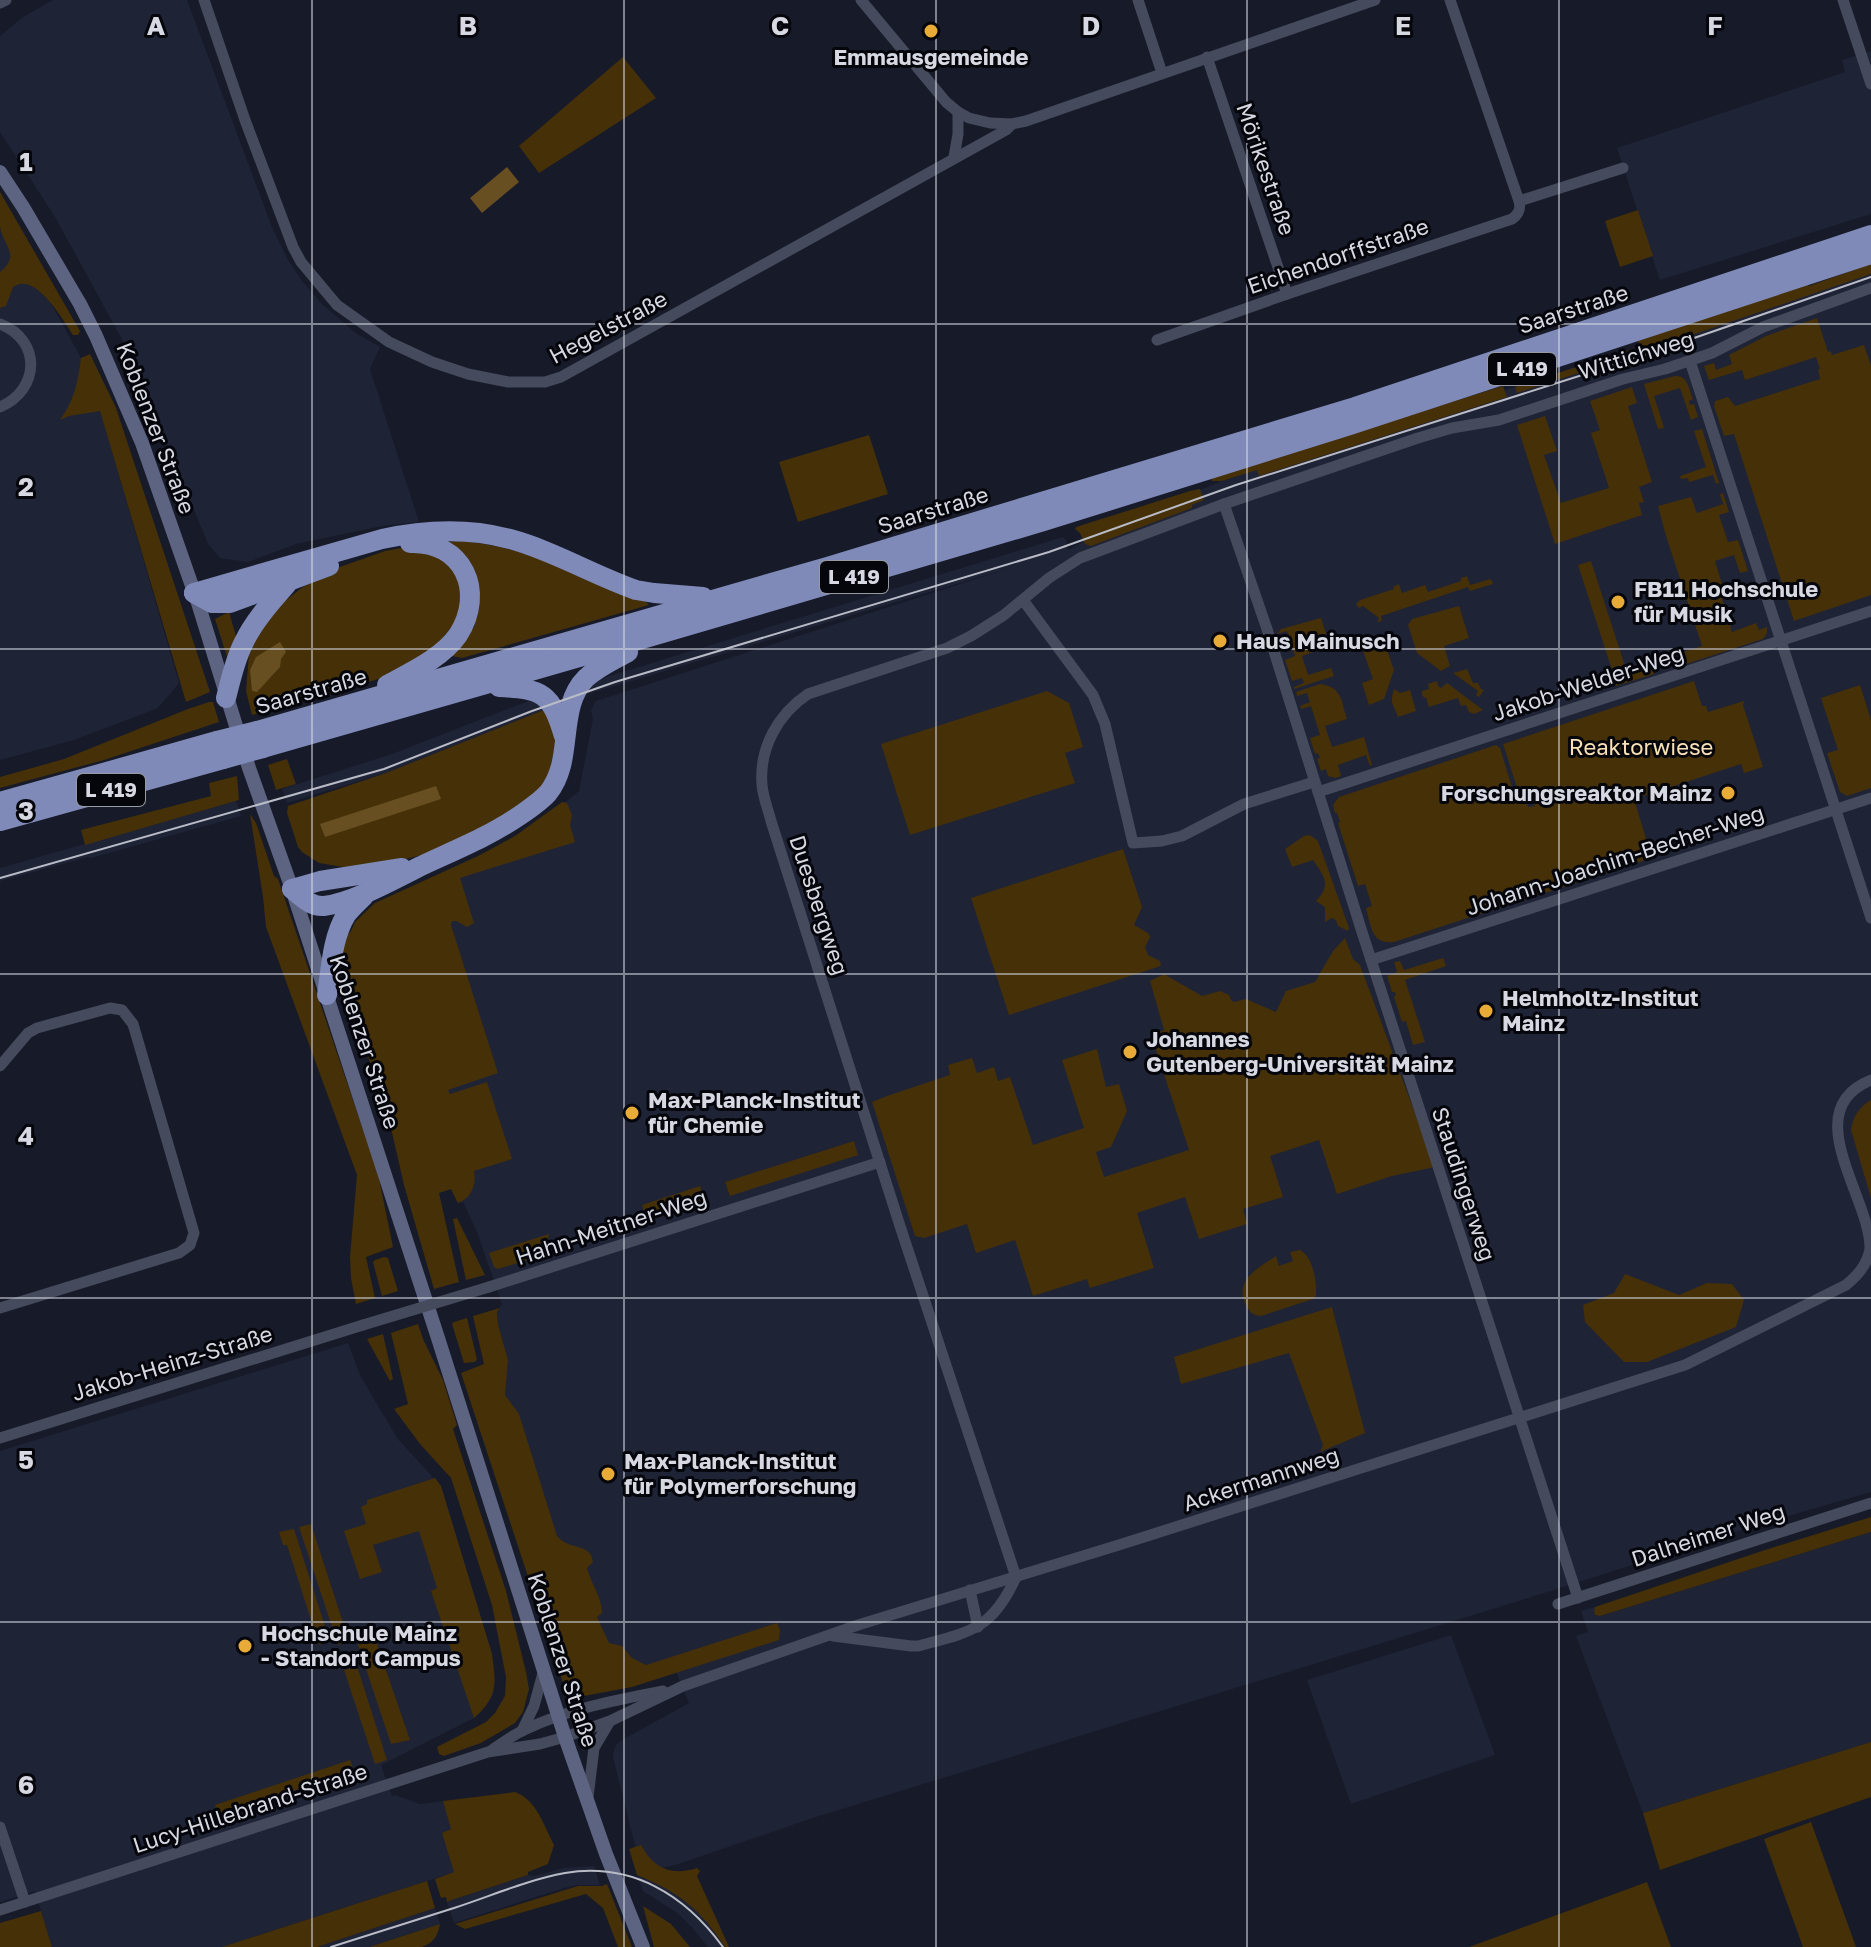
<svg xmlns="http://www.w3.org/2000/svg" width="1871" height="1947" font-family="'Golos Text',sans-serif">
<style>
.built{fill:#1f2336}
.green{fill:#453008}
.water{fill:#684f22}
.lines{fill:none;stroke-linecap:round;stroke-linejoin:round}
.street{stroke:#454a5c;stroke-width:11}
.secondary{stroke:#5d6482;stroke-width:14}
.highway{stroke:#7f8ab8;stroke-width:20}
.tram{stroke:#b9bcc6;stroke-width:2}
.street-bridge{stroke:#454a5c;stroke-width:11}
.highway-bridge{stroke:#7f8ab8;stroke-width:20}
.grid{fill:none;stroke:#d6d9e2;stroke-width:2;stroke-opacity:0.55}
.poi-dot{fill:#e8ab37;stroke:#05060b;stroke-width:3}
.labels{text-anchor:middle;stroke-width:6;stroke-linejoin:round;paint-order:stroke}
.shield{fill:#05060b;stroke:#979aa2;stroke-width:2}
.shield-label{font-size:20px;font-weight:bold;fill:#d6d9e2}
.poi-label{font-size:22px;font-weight:bold;fill:#d6d9e2;stroke:#05060b;text-anchor:start}
.street-label{font-size:22px;fill:#d6d9e2;stroke:#05060b}
.park-label{font-size:22px;fill:#fae0b7;stroke:#05060b}
.grid-label{font-size:26px;text-anchor:middle;font-weight:bold;fill:#d6d9e2;stroke:#05060b;stroke-width:6;stroke-linejoin:round;paint-order:stroke}
</style>
<rect width="100%" height="100%" fill="#171a28"/>
<!-- built -->
<g class="built">
<polygon points="53,0 187,0 272,227 288,260 302,281 322,304 357,334 380,347 370,369 419,522 382,526 296,544 248,562 220,558 208,544 129,352 55,217 0,132 0,36 23,17"/>
<polygon points="1871,51 1871,214 1660,280 1617,148 1845,72 1842,60"/>
<polygon points="0,227 49,300 81,358 100,410 179,683 158,708 74,740 0,760"/>
<polygon points="1871,264 1871,1492 1744,1529 1551,1591 816,1817 678,1864 654,1870 641,1869 613,1757 614,1751 616,1745 622,1740 689,1703 676,1672 612,1688 494,1415 508,1360 498,1324 497,1312 502,1304 477,1232 463,1202 458,1203 451,1189 439,1192 414,893 485,869 579,791 593,719 591,711 596,701 1010,568 581,696 590,682 1063,537 1066,540 1068,550 1083,542 1080,533 1200,490 1222,481 1640,347"/>
<polygon points="536,698 549,708 386,773 287,803 282,789 392,754"/>
<polygon points="236,801 241,816 91,858 88,857 0,881 0,868"/>
<polygon points="348,1343 360,1375 397,1438 441,1486 492,1654 495,1681 493,1695 481,1711 474,1718 381,1765 392,1796 395,1795 420,1804 443,1801 452,1829 442,1833 455,1872 222,1947 52,1947 35,1891 0,1902 0,1451"/>
<polygon points="1871,1532 1871,1742 1643,1813 1576,1636 1588,1632 1581,1611 1595,1607 1594,1611 1595,1615 1600,1616"/>
<polygon points="1451,1635 1495,1755 1351,1804 1307,1680"/>
<polygon points="594,1866 600,1885 576,1885 564,1888 454,1923 447,1902 528,1875 534,1876 564,1868"/>
<polygon points="637,1875 664,1886 690,1905 703,1916 725,1947 708,1947 691,1926 676,1912 643,1891"/>
<polygon points="435,1908 440,1924 369,1947 317,1947"/>
</g>
<!-- green -->
<g class="green">
<polygon points="623,57 656,98 539,173 519,146"/>
<path d="M 0,192 L 80,331 L 78,335 L 73,335 C 64,321 43,286 25,284 C 20,283 17,285 13,287 L 6,306 L 0,308 L 0,272 C 22,254 2,245 0,226 C 0,215 0,203 0,192 Z"/>
<polygon points="1638,210 1653,256 1620,267 1605,221"/>
<polygon points="1871,264 1871,274 1642,352 1638,341 1807,283 1809,286"/>
<polygon points="1817,318 1828,352 1831,351 1832,355 1864,345 1871,366 1871,595 1794,621 1735,437 1734,434 1724,436 1714,406 1715,401 1728,397 1735,406 1820,379 1818,369 1820,369 1816,357 1745,380 1742,370 1709,380 1704,366 1714,363 1716,370 1732,364 1729,355 1766,336"/>
<polygon points="1632,349 1634,355 1517,393 1515,387"/>
<path d="M 90,354 L 116,408 L 210,692 L 186,702 L 100,411 L 69,416 L 60,420 C 74,401 78,382 81,358 Z"/>
<path d="M 1675,376 C 1688,375 1689,389 1693,399 L 1689,401 L 1690,405 L 1694,404 L 1698,417 L 1691,420 L 1680,388 L 1654,396 L 1664,428 L 1658,429 L 1644,384 Z"/>
<polygon points="1503,386 1507,397 1259,476 1257,470 1222,481 1212,481 1211,477"/>
<polygon points="1632,387 1637,403 1628,406 1652,482 1639,487 1644,502 1639,503 1642,515 1555,544 1517,425 1545,416 1557,451 1544,455 1561,503 1609,488 1591,433 1600,430 1590,401"/>
<polygon points="1702,429 1719,483 1716,484 1713,475 1689,482 1688,478 1681,479 1680,476 1706,467 1694,431"/>
<polygon points="869,435 888,494 798,522 779,462"/>
<polygon points="1200,489 1204,500 1192,505 1192,508 1091,546 1085,544 1080,533 1075,529 1076,527 1190,491"/>
<polygon points="1723,493 1729,512 1719,515 1728,542 1738,540 1748,571 1740,573 1734,555 1715,561 1726,597 1722,599 1732,632 1756,623 1759,630 1767,627 1767,633 1763,639 1683,665 1680,653 1702,646 1666,536 1658,506 1691,497 1697,513 1723,504 1720,494"/>
<path d="M 459,541 C 520,545 584,575 641,596 L 649,605 L 462,658 L 452,656 L 474,627 L 477,611 L 446,542 Z"/>
<polygon points="407,547 428,549 458,571 465,610 433,650 384,677 344,690 252,715 246,691 250,641 286,600 303,587 337,568 385,551"/>
<polygon points="1591,561 1625,666 1612,670 1578,565"/>
<polygon points="1467,576 1470,585 1491,579 1493,584 1470,591 1468,587 1381,616 1382,621 1377,622 1379,618 1363,606 1359,608 1356,604 1360,600 1394,589 1393,587 1399,584 1402,593 1425,585 1428,592 1461,581 1461,578"/>
<polygon points="1459,606 1469,638 1444,646 1450,666 1441,671 1417,653 1408,625 1412,619"/>
<polygon points="229,612 238,643 229,663 215,619"/>
<polygon points="1321,618 1330,646 1302,656 1308,675 1331,668 1334,676 1294,689 1294,687 1304,683 1302,678 1292,681 1285,660 1295,656 1287,631 1277,634 1281,629"/>
<polygon points="1385,644 1394,670 1384,699 1369,705 1362,683 1373,679 1363,651"/>
<polygon points="1650,663 1654,674 1616,686 1613,675"/>
<polygon points="1467,669 1473,683 1478,683 1481,689 1484,690 1479,697 1476,695 1478,691 1453,673"/>
<polygon points="1437,681 1438,686 1441,688 1447,683 1483,710 1474,714 1469,712 1466,705 1461,706 1458,698 1429,707 1426,698 1422,696 1422,691 1429,689 1428,684"/>
<path d="M 1694,681 L 1702,706 L 1706,706 L 1708,712 L 1744,701 L 1743,705 L 1763,767 L 1744,773 L 1741,764 L 1634,799 L 1652,858 L 1394,942 C 1371,945 1371,926 1366,908 L 1372,906 L 1365,884 L 1358,886 L 1338,823 L 1340,822 L 1337,813 L 1335,813 L 1333,805 L 1339,797 L 1496,745 L 1500,748 L 1515,797 L 1527,803 L 1528,807 L 1535,806 L 1533,800 L 1519,794 L 1503,744 Z"/>
<path d="M 1320,684 C 1342,687 1341,700 1347,719 L 1325,726 L 1332,747 L 1364,737 L 1372,765 L 1370,766 L 1366,755 L 1338,765 L 1341,776 L 1335,778 L 1328,776 L 1326,769 L 1321,771 L 1317,759 L 1320,758 L 1318,753 L 1315,754 L 1310,738 L 1320,735 L 1311,706 L 1301,709 L 1300,706 L 1310,702 L 1307,693 L 1297,696 L 1296,692 Z"/>
<polygon points="1860,685 1871,720 1871,788 1847,796 1840,792 1827,753 1838,750 1821,698"/>
<path d="M 1394,689 L 1400,693 L 1410,690 L 1416,711 L 1398,717 C 1394,705 1389,704 1394,689 Z"/>
<polygon points="1047,691 1069,703 1083,747 1065,753 1075,783 910,835 881,744"/>
<polygon points="209,702 213,702 219,722 104,760 0,788 0,777 64,759 188,709"/>
<polygon points="549,708 556,742 548,776 540,789 514,811 430,853 390,863 355,869 319,863 302,852 298,847 287,813 288,806 386,773"/>
<polygon points="287,759 296,784 276,790 268,765"/>
<polygon points="237,776 239,800 85,845 81,830 211,796 209,783"/>
<path d="M 562,802 L 567,803 L 572,815 L 570,825 L 575,842 L 460,878 L 474,923 L 467,927 L 456,921 L 452,921 L 451,925 L 498,1073 L 448,1090 L 450,1094 L 487,1082 L 512,1159 L 474,1171 C 477,1185 471,1198 458,1203 L 451,1189 L 439,1193 L 459,1282 L 434,1289 L 404,1185 L 391,1128 L 344,982 L 343,946 L 346,936 L 351,931 L 355,922 L 375,903 L 478,856 L 515,836 Z"/>
<polygon points="250,814 256,823 274,876 278,879 378,1174 393,1247 366,1257 375,1298 356,1304 351,1278 350,1257 357,1175 266,927 263,897"/>
<path d="M 1310,835 L 1318,841 L 1349,928 L 1348,931 L 1338,926 L 1336,920 L 1332,918 L 1325,922 L 1325,907 L 1316,901 C 1332,885 1324,876 1313,860 L 1292,867 L 1285,849 L 1304,836 Z"/>
<polygon points="1123,849 1142,907 1134,925 1148,933 1150,937 1145,947 1148,955 1160,961 1161,966 1009,1015 971,898"/>
<polygon points="1345,938 1353,959 1360,965 1435,1167 1392,1176 1337,1194 1319,1140 1270,1156 1283,1197 1243,1209 1247,1224 1199,1239 1185,1197 1137,1213 1154,1268 1090,1288 1087,1279 1033,1296 1015,1240 976,1253 967,1224 924,1238 915,1236 872,1102 887,1096 950,1075 948,1065 972,1058 977,1073 994,1067 998,1081 1010,1077 1033,1145 1084,1128 1062,1060 1097,1049 1106,1087 1119,1084 1127,1111 1111,1147 1096,1152 1104,1177 1189,1150 1151,1035 1164,1030 1150,981 1164,974 1202,996 1220,991 1229,995 1231,1000 1234,1002 1246,999 1276,1012 1286,991 1315,982 1333,951"/>
<polygon points="1443,958 1446,966 1405,980 1425,1042 1413,1045 1406,1021 1402,1022 1394,997 1396,995 1395,992 1392,992 1387,976 1397,972 1394,962 1400,961 1404,970"/>
<path d="M 1871,1100 L 1871,1198 L 1851,1130 C 1853,1116 1859,1107 1871,1100 Z"/>
<polygon points="854,1141 858,1155 730,1196 725,1182"/>
<polygon points="700,1186 706,1203 647,1221 642,1205"/>
<polygon points="457,1218 485,1275 466,1280 453,1219"/>
<polygon points="549,1234 544,1255 498,1269 494,1267 489,1253"/>
<path d="M 1300,1250 C 1313,1257 1317,1281 1316,1296 L 1313,1299 L 1261,1316 C 1253,1315 1250,1313 1246,1305 C 1233,1281 1258,1268 1276,1256 L 1279,1266 L 1293,1261 L 1290,1252 Z"/>
<polygon points="384,1257 388,1258 398,1291 382,1296 373,1262 375,1260"/>
<polygon points="1625,1274 1679,1295 1707,1283 1732,1284 1744,1300 1736,1327 1647,1362 1624,1362 1585,1322 1583,1305 1614,1293"/>
<polygon points="1332,1307 1365,1433 1320,1452 1323,1445 1289,1353 1181,1384 1174,1357"/>
<path d="M 500,1308 L 497,1312 L 498,1324 L 508,1360 L 505,1395 L 519,1414 L 557,1536 C 569,1551 591,1542 593,1562 L 587,1568 C 591,1584 602,1597 602,1613 L 597,1617 L 609,1643 L 622,1646 L 632,1658 L 646,1665 L 777,1623 L 780,1630 L 779,1640 L 632,1687 L 584,1696 L 576,1695 L 563,1683 L 461,1373 L 484,1364 L 473,1316 Z"/>
<polygon points="467,1318 477,1359 475,1362 464,1363 452,1324 454,1322"/>
<polygon points="418,1324 423,1339 443,1380 457,1425 453,1429 506,1591 526,1672 529,1689 523,1712 515,1723 481,1743 444,1756 439,1754 437,1747 486,1722 495,1713 505,1696 506,1677 492,1605 451,1478 420,1444 394,1409 408,1404 391,1333"/>
<polygon points="383,1334 393,1379 390,1381 367,1339"/>
<path d="M 435,1478 L 441,1486 L 492,1654 C 496,1684 498,1697 474,1718 L 431,1591 L 437,1588 L 419,1531 L 373,1545 L 382,1572 L 360,1579 L 344,1531 L 366,1524 L 361,1507 L 367,1504 L 367,1500 Z"/>
<polygon points="1871,1517 1871,1532 1600,1616 1595,1615 1594,1611 1595,1607 1765,1550"/>
<polygon points="311,1524 349,1641 338,1645 299,1527"/>
<polygon points="294,1529 330,1642 319,1645 287,1545 283,1545 279,1532"/>
<polygon points="373,1632 410,1740 391,1744 355,1636"/>
<polygon points="357,1666 387,1760 375,1764 344,1670"/>
<polygon points="1871,1742 1871,1797 1660,1870 1643,1813"/>
<polygon points="350,1760 354,1771 218,1815 215,1805"/>
<path d="M 515,1792 C 537,1800 544,1826 554,1845 L 548,1864 L 528,1872 L 528,1875 L 455,1899 L 447,1902 L 446,1897 L 441,1898 L 435,1879 L 454,1872 L 442,1833 L 451,1829 L 443,1801 Z"/>
<polygon points="1811,1822 1856,1947 1803,1947 1764,1839"/>
<path d="M 641,1845 C 654,1869 671,1876 697,1868 L 700,1871 L 697,1876 L 729,1947 L 725,1947 C 699,1908 680,1893 637,1875 L 629,1849 Z"/>
<polygon points="427,1881 435,1908 317,1947 222,1947"/>
<polygon points="1647,1882 1671,1947 1469,1947"/>
<polygon points="607,1884 632,1947 618,1947 603,1908 586,1894 465,1929 455,1924 578,1886 602,1886"/>
<polygon points="643,1906 671,1924 690,1947 654,1947"/>
<polygon points="41,1911 52,1947 0,1947 0,1923"/>
<path d="M 440,1924 C 438,1936 433,1943 422,1947 L 369,1947 Z"/>
</g>
<!-- water -->
<g class="water">
<polygon points="507,167 519,182 482,213 470,198"/>
<polygon points="280,642 286,652 281,659 280,667 257,692 252,691 250,670 256,657"/>
<polygon points="436,786 441,799 325,837 320,824"/>
</g>
<g class="lines">
<!-- street -->
<g class="street">
<polyline points="204,0 245,120 293,247 301,262 337,305 389,342 432,362 468,374 508,382 545,382 561,377 1006,130 1012,124"/>
<polyline points="861,0 946,102 958,112 969,118 990,123 1012,124 1026,121 1375,0"/>
<polyline points="1138,0 1162,73"/>
<polyline points="1843,0 1871,84"/>
<polyline points="0,3 6,0"/>
<polyline points="1207,57 1287,294"/>
<polyline points="954,157 958,134 958,112"/>
<polyline points="1519,201 1623,168"/>
<path d="M 0,324 C 42,340 40,390 0,407"/>
<path d="M 1157,340 L 1287,294 L 1512,219 C 1519,214 1521,209 1519,201 L 1450,0"/>
<polyline points="1690,361 1871,918"/>
<polyline points="1224,504 1267,629 1362,932 1578,1598"/>
<polyline points="1023,600 1093,695 1105,724 1133,843 1162,841 1182,836 1244,804 1314,782"/>
<polyline points="1318,792 1871,611"/>
<polyline points="1371,960 1871,798"/>
<polyline points="0,1066 28,1033 37,1028 110,1008 122,1010 133,1024 194,1233 190,1245 179,1253 0,1308"/>
<polyline points="489,1287 880,1162"/>
<polyline points="0,1438 363,1325"/>
<path d="M 1016,1577 L 900,1226 L 771,821 C 768,809 763,797 762,785 C 759,748 778,714 808,694 L 947,648 L 971,636 L 1004,615 L 1049,578 L 1080,558 L 1224,504 L 1418,438 L 1452,428 L 1499,420 L 1623,379 L 1665,369 L 1712,353 L 1763,327 L 1871,288"/>
<polyline points="970,1590 978,1627"/>
<polyline points="1558,1604 1871,1503"/>
<path d="M 833,1636 L 911,1646 L 918,1646 C 970,1632 992,1630 1016,1577"/>
<polyline points="522,1731 534,1706 543,1673"/>
<path d="M 492,1750 C 502,1743 513,1735 524,1730 C 568,1709 616,1700 663,1691"/>
<polyline points="588,1797 594,1748 610,1721"/>
<polyline points="0,1827 25,1902"/>
<path d="M 0,1910 L 488,1752 L 540,1744 L 565,1737 L 610,1721 L 683,1686 L 858,1625 L 1122,1544 L 1685,1365 L 1846,1285 C 1858,1275 1867,1265 1870,1249 C 1871,1198 1796,1110 1871,1080"/>
</g>
<!-- secondary -->
<polyline class="secondary" points="0,172 23,207 80,304 96,336 142,443 198,603 249,768 292,889 437,1335 565,1737 606,1854 643,1947"/>
<!-- highway -->
<g class="highway">
<path d="M 194,593 L 382,539 C 423,530 469,528 510,539 C 554,551 593,575 636,590 L 654,593 L 703,597"/>
<polyline points="194,593 212,603 230,603 329,566"/>
<path d="M 387,685 C 411,672 442,658 458,635 C 486,591 463,541 410,543"/>
<path d="M 499,687 C 543,689 551,693 564,736"/>
<path d="M 226,698 C 231,679 235,659 244,642 C 254,621 272,601 287,584"/>
<polyline points="257,731 827,567 1355,407 1871,235"/>
<polyline points="263,748 663,633 1044,521 1350,425 1871,254"/>
<polyline points="0,802 217,741"/>
<polyline points="0,821 223,759"/>
<path d="M 292,889 C 302,897 311,907 324,906 C 352,903 395,879 421,866 C 455,850 488,837 519,816 C 529,809 540,802 548,793 C 575,760 556,708 586,678 C 598,667 614,660 628,652"/>
<polyline points="292,889 320,881 402,868"/>
<path d="M 327,995 C 331,969 332,938 346,915 C 351,908 358,902 364,896"/>
</g>
<!-- tram -->
<g class="tram">
<polyline points="0,878 384,769 532,711 615,682 1049,552 1236,485 1639,357 1871,277"/>
<path d="M 331,1947 C 372,1934 413,1921 454,1908 C 491,1896 527,1880 565,1873 C 632,1862 685,1895 723,1947"/>
</g>
<!-- street-bridge -->
<polyline class="street-bridge" points="363,1325 489,1287"/>
<!-- highway-bridge -->
<g class="highway-bridge">
<polyline points="217,741 257,731"/>
<polyline points="223,759 263,748"/>
</g>
</g>
<!-- grid -->
<path class="grid" d="M 312,0 L 312,1947M 624,0 L 624,1947M 936,0 L 936,1947M 1247,0 L 1247,1947M 1559,0 L 1559,1947M 0,324 L 1871,324M 0,649 L 1871,649M 0,974 L 1871,974M 0,1298 L 1871,1298M 0,1622 L 1871,1622"/>
<!-- markers -->
<g class="poi-dot">
<circle cx="931" cy="31" r="8"/>
<circle cx="1618" cy="602" r="8"/>
<circle cx="1220" cy="641" r="8"/>
<circle cx="1728" cy="793" r="8"/>
<circle cx="1486" cy="1011" r="8"/>
<circle cx="1130" cy="1052" r="8"/>
<circle cx="632" cy="1113" r="8"/>
<circle cx="608" cy="1474" r="8"/>
<circle cx="245" cy="1646" r="8"/>
</g>
<g class="labels">
<!-- shield labels -->
<g class="shield">
<rect x="1488" y="353" width="68" height="32" rx="6"/>
<rect x="820" y="561" width="68" height="32" rx="6"/>
<rect x="77" y="774" width="68" height="32" rx="6"/>
</g>
<g class="shield-label">
<text x="1522" y="376">L 419</text>
<text x="854" y="584">L 419</text>
<text x="111" y="797">L 419</text>
</g>
<!-- poi labels -->
<g class="poi-label">
<text x="931" y="65" text-anchor="middle">Emmausgemeinde</text>
<text x="1634" y="597">FB11 Hochschule<tspan x="1634" dy="25">für Musik</tspan></text>
<text x="1236" y="649">Haus Mainusch</text>
<text x="1712" y="801" text-anchor="end">Forschungsreaktor Mainz</text>
<text x="1502" y="1006">Helmholtz-Institut<tspan x="1502" dy="25">Mainz</tspan></text>
<text x="1146" y="1047">Johannes<tspan x="1146" dy="25">Gutenberg-Universität Mainz</tspan></text>
<text x="648" y="1108">Max-Planck-Institut<tspan x="648" dy="25">für Chemie</tspan></text>
<text x="624" y="1469">Max-Planck-Institut<tspan x="624" dy="25">für Polymerforschung</tspan></text>
<text x="261" y="1641">Hochschule Mainz<tspan x="261" dy="25">- Standort Campus</tspan></text>
</g>
<!-- street labels -->
<g class="street-label">
<text transform="translate(1266 169) rotate(71)" y="8">Mörikestraße</text>
<text transform="translate(1338 256) rotate(-19)" y="8">Eichendorffstraße</text>
<text transform="translate(1573 309) rotate(-18)" y="8">Saarstraße</text>
<text transform="translate(608 327) rotate(-28)" y="8">Hegelstraße</text>
<text transform="translate(1636 355) rotate(-17)" y="8">Wittichweg</text>
<text transform="translate(156 428) rotate(69)" y="8">Koblenzer Straße</text>
<text transform="translate(933 510) rotate(-17)" y="8">Saarstraße</text>
<text transform="translate(1588 683) rotate(-18)" y="8">Jakob-Welder-Weg</text>
<text transform="translate(311 691) rotate(-16)" y="8">Saarstraße</text>
<text transform="translate(1615 860) rotate(-18)" y="8">Johann-Joachim-Becher-Weg</text>
<text transform="translate(819 905) rotate(72)" y="8">Duesbergweg</text>
<text transform="translate(365 1042) rotate(72)" y="8">Koblenzer Straße</text>
<text transform="translate(1464 1184) rotate(72)" y="8">Staudingerweg</text>
<text transform="translate(611 1227) rotate(-18)" y="8">Hahn-Meitner-Weg</text>
<text transform="translate(172 1363) rotate(-17)" y="8">Jakob-Heinz-Straße</text>
<text transform="translate(1261 1479) rotate(-18)" y="8">Ackermannweg</text>
<text transform="translate(1708 1535) rotate(-18)" y="8">Dalheimer Weg</text>
<text transform="translate(563 1660) rotate(72)" y="8">Koblenzer Straße</text>
<text transform="translate(250 1808) rotate(-18)" y="8">Lucy-Hillebrand-Straße</text>
</g>
<!-- park labels -->
<g class="park-label">
<text x="1641" y="755">Reaktorwiese</text>
</g>
</g>
<g class="grid-label">
<text x="156" y="35">A</text>
<text x="468" y="35">B</text>
<text x="780" y="35">C</text>
<text x="1091" y="35">D</text>
<text x="1403" y="35">E</text>
<text x="1715" y="35">F</text>
<text x="26" y="171">1</text>
<text x="26" y="496">2</text>
<text x="26" y="820">3</text>
<text x="26" y="1145">4</text>
<text x="26" y="1469">5</text>
<text x="26" y="1794">6</text>
</g>
</svg>
